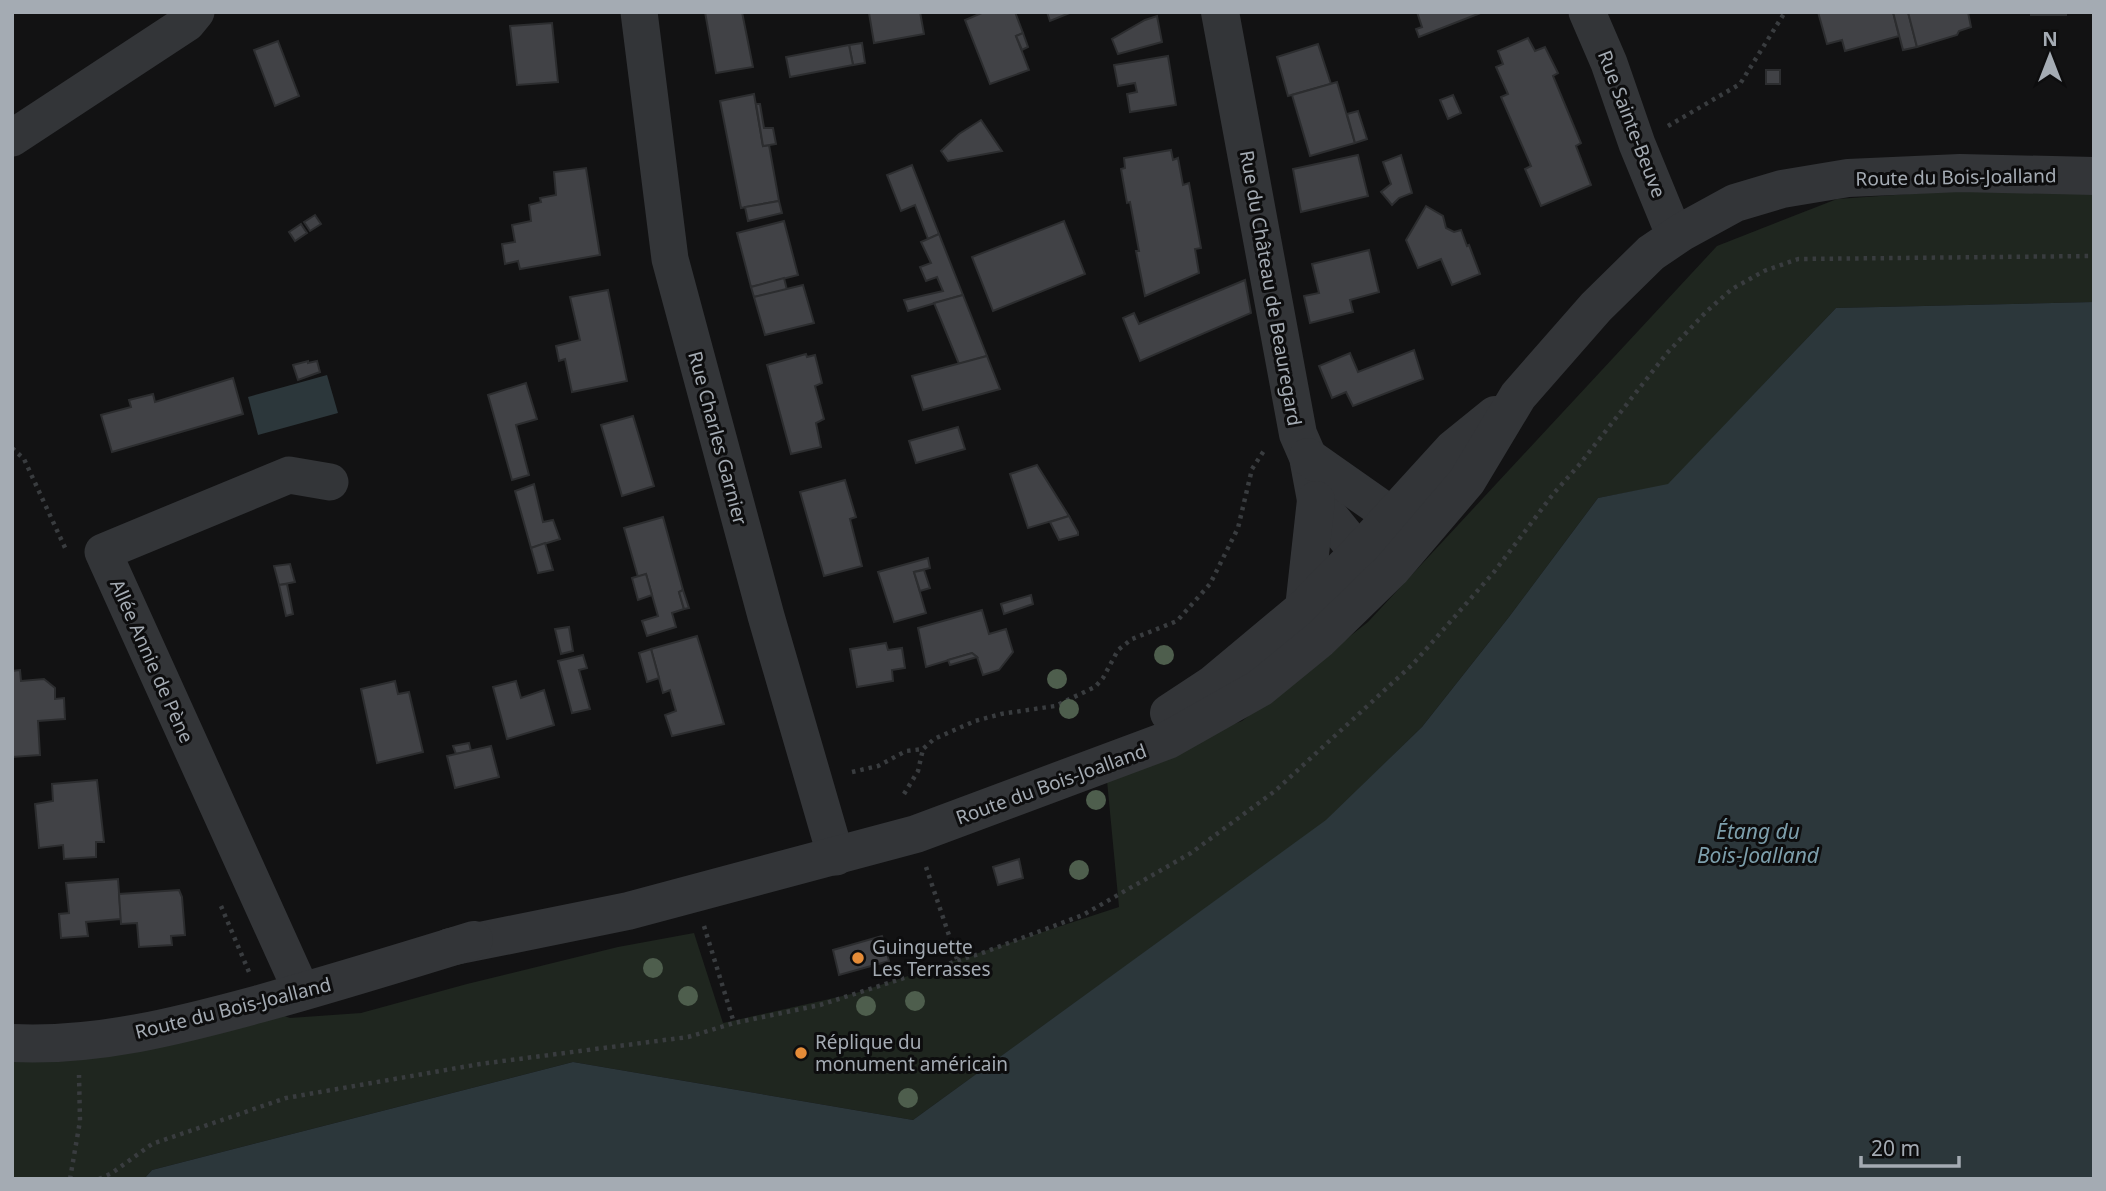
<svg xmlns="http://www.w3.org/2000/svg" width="2106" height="1191" font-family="'Noto Sans',sans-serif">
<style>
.green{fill:#1f261f}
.water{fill:#2c373b}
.building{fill:#414246;stroke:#2c2d2f;stroke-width:2}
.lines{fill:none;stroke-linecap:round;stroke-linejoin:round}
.path{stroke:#393c3f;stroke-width:4.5;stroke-dasharray:3.5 5;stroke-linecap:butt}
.minor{stroke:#333538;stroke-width:37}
.tertiary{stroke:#333538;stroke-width:38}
.tree{fill:#4e5e4d}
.poi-dot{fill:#e58c38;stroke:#0d0d0e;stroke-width:2.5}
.labels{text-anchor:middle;stroke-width:6;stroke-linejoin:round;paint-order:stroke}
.street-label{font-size:19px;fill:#a4abb3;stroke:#0d0d0e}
.poi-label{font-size:19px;fill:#a4abb3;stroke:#0d0d0e;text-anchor:start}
.water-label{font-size:21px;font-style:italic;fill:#7d9fac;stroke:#0d0d0e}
</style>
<rect width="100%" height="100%" fill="#121213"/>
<!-- green -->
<polygon class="green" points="2025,186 2094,188 2094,302 1836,308 1668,485 1598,498 1509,617 1422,727 1326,821 913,1120 573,1062 152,1170 144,1179 12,1179 12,1060 265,1009 290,1018 361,1013 467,984 618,947 694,933 723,1023 856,993 1119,907 1106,770 1242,721 1368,622 1717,246 1837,199"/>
<!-- water -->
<g class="water">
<polygon points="2094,302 2094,1179 144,1179 152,1170 573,1062 913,1120 1326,820 1422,727 1509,617 1598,498 1668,484 1836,308"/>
<polygon points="327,375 338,413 258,435 248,397"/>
</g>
<!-- building -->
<g class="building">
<polygon points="705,12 742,12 753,67 716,73"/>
<polygon points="920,12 924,34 874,43 869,13"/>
<polygon points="984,12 1015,12 1023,33 1016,36 1029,70 990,84 965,20"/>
<polygon points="1047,12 1072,12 1050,21"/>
<polygon points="1417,12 1483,12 1419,37 1416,29 1422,27"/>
<polygon points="1818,12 1893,12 1899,36 1845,51 1842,40 1827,44"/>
<polygon points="1893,12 1908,12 1917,47 1903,50"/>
<polygon points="1908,12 1968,12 1971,27 1959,31 1957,35 1917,47"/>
<rect x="2031" y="12" width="35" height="3"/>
<polygon points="1157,16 1162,42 1118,54 1112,39 1145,20"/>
<polygon points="552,23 558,82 517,85 510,26"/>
<polygon points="1023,33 1028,47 1022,50 1016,36"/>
<polygon points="1528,38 1535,51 1545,47 1558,73 1553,76 1581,143 1576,146 1591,185 1541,206 1525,169 1531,166 1501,97 1508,94 1496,67 1503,64 1498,51"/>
<polygon points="278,41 299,96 275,106 254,50"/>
<polygon points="862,43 865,63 853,65 849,45"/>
<polygon points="1318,44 1331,84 1288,96 1277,57"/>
<polygon points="849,45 853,65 790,77 786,57"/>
<polygon points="1168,56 1176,105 1130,112 1127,94 1137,92 1135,83 1118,86 1114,65"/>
<rect x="1766" y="70" width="14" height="14"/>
<polygon points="1337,82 1355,143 1310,156 1292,95"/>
<polygon points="754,94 763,146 769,145 779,201 741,208 720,101"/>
<polygon points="1453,95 1461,113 1448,119 1440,100"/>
<polygon points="756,104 760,104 764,128 773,128 776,144 763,146"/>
<polygon points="1358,111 1367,139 1355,143 1347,114"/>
<polygon points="981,120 1002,151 948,161 941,151 959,134"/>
<polygon points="1171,150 1173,160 1178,158 1183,185 1189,183 1201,248 1195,249 1199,273 1145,296 1136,251 1139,251 1130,202 1127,203 1121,169 1125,168 1124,158"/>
<polygon points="1358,155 1368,196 1301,212 1293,169"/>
<polygon points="1401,155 1412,193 1399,198 1392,205 1381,192 1391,184 1383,162"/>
<polygon points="912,165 939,234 928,239 915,205 901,211 887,175"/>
<polygon points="586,168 600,255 520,269 518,261 505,264 502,244 515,242 512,225 531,221 529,205 541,202 540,198 556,195 554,172"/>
<polygon points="779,201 782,213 748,221 745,207"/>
<polygon points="1426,206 1443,216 1446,228 1454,232 1461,230 1467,246 1469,245 1480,274 1452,285 1441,259 1418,268 1406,240"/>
<polygon points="315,215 321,224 310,231 304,222"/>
<polygon points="784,221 798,275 751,287 737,233"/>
<polygon points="1064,221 1085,274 993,311 972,257"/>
<polygon points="301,224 307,233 295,241 289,232"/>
<polygon points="939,234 963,295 908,311 904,300 943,291 937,277 926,281 920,267 931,263 921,242"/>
<polygon points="1369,250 1379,292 1350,300 1353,312 1310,323 1304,296 1319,293 1312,264"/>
<polygon points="784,278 787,290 754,297 751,287"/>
<polygon points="1245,280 1251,313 1140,361 1123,318 1134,313 1139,324"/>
<polygon points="803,285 814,323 765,335 754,297"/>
<polygon points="608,290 627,381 572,392 565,359 559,361 556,346 580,340 570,297"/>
<polygon points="963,295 987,356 959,364 934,303"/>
<polygon points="1414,350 1423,379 1353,406 1346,392 1332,398 1319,366 1350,353 1358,372"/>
<polygon points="806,354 807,357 815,355 822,383 815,386 824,419 816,423 821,447 791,454 767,365"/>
<polygon points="987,356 1000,389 923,410 912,376"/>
<polygon points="308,361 308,363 317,361 320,372 298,380 293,365"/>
<polygon points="233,378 243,414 112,452 101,415 131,407 129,400 153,394 155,402"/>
<polygon points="526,383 537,419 516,425 529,475 512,480 488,395"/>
<polygon points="633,416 654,486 622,496 601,425"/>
<polygon points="958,427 965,449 916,463 909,441"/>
<polygon points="1037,465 1069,516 1028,528 1010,474"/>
<polygon points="845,480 856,517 850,519 862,566 824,576 800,492"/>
<polygon points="534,484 543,522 553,520 560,539 531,548 515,491"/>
<polygon points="1069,516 1078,532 1078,535 1059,540 1050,522"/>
<polygon points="663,517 683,590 679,592 684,609 672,613 676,627 647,636 642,621 658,616 646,574 638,577 624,528"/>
<polygon points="545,543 553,570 538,573 531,548"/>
<polygon points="928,558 930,568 914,572 926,613 894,622 878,572"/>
<polygon points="290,564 295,582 279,585 274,566"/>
<polygon points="924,570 930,588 920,591 914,572"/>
<polygon points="646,574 652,595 638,600 632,578"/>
<polygon points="287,584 293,614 286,616 279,585"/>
<polygon points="683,590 689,608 684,609 679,592"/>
<polygon points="1031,595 1033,604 1004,614 1001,604"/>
<polygon points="982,610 989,634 1006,629 1013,652 999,670 983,675 977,657 972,653 926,667 918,628"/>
<polygon points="569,627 573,651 561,654 555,629"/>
<polygon points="697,636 724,724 672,736 665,715 676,711 670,690 663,693 651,649"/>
<polygon points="886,643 888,650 902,648 905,668 892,670 893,681 857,687 850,649"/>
<polygon points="651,649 659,678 647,682 639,653"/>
<polygon points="972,653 977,657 950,665 948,660"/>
<polygon points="583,655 587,668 579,670 590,709 572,713 558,661"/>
<polygon points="20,670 21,681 44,679 55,688 55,699 64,698 65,719 38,721 40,755 12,757 12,671"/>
<polygon points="395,681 398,694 409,692 423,752 377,763 361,689"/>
<polygon points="516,681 521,698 544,690 554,725 507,739 493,687"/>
<polygon points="469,743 471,751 456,754 453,746"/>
<polygon points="491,746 499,777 455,788 447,756"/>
<polygon points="97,780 104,842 96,842 96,857 64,859 63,845 39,848 35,804 53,801 52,784"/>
<polygon points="1019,859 1023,878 998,885 993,867"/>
<polygon points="118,879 121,919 86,922 88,936 61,938 59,914 69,913 66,883"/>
<polygon points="179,890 182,897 185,935 171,936 172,945 139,947 137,923 121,924 119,894"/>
<polygon points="882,936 889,961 839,975 833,950"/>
</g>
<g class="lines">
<!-- path -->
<g class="path">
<polyline points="1668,126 1740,84 1785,12"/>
<polyline points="12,448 24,459 67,552"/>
<polyline points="852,772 878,766 906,751 923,749 934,739 975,721 1001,714 1055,706 1095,687 1103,678 1118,650 1132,639 1177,621 1210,584 1238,528 1252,469 1265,449"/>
<polyline points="904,794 918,771 923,749"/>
<polyline points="926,867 957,959"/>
<polyline points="221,906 249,972"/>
<polyline points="704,926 734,1023"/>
<polyline points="70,1179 80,1121 79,1075"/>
<polyline points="99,1179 112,1173 152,1144 286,1098 480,1064 688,1037 734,1023 820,1005 985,952 1083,915 1191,853 1275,791 1413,664 1494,572 1554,493 1579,465 1667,353 1707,311 1732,289 1764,271 1798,259 2094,256"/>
</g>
<!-- minor -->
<g class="minor">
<polyline points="639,12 670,259 766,616 836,857"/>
<polyline points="1587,12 1609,63 1637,144 1669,222 1682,232"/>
<polyline points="12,138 187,23 196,12"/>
<polyline points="302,992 103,552 289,475 330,482"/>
</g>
<!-- tertiary -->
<g class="tertiary">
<polyline points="1220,12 1298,434 1308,457 1316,500 1350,542 1360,551 1381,562"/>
<polyline points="1308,457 1392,516 1393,541"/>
<polyline points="1304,608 1316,500"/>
<polyline points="1169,713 1213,684 1304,608 1360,551 1453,449 1495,415"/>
<polyline points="450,947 628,911 916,834 1168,740 1260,688 1320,639 1392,569 1467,481 1518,396 1596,307 1651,253 1682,232 1735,203 1782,189 1848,178 1960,173 2094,176"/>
<path d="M 12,1043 C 97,1047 178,1026 259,1004 C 331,984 403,962 474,940"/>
</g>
</g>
<!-- trees -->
<g class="tree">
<circle cx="1164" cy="655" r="10"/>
<circle cx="1057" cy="679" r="10"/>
<circle cx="1069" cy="709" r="10"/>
<circle cx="1096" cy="800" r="10"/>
<circle cx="1079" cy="870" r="10"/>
<circle cx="653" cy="968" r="10"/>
<circle cx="688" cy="996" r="10"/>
<circle cx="915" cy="1001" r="10"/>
<circle cx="866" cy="1006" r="10"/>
<circle cx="908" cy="1098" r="10"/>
</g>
<!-- markers -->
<g class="poi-dot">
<circle cx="858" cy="958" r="7"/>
<circle cx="801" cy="1053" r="7"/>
</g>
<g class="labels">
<!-- street labels -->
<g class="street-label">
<text transform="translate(1632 124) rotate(69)" y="7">Rue Sainte-Beuve</text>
<text transform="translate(1956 177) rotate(-1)" y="7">Route du Bois-Joalland</text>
<text transform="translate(1271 288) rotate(80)" y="7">Rue du Château de Beauregard</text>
<text transform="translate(718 438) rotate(75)" y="7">Rue Charles Garnier</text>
<text transform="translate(152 661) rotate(66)" y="7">Allée Annie de Pène</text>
<text transform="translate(1051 784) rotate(-20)" y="7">Route du Bois-Joalland</text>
<text transform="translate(233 1008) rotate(-14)" y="7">Route du Bois-Joalland</text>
</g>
<!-- poi labels -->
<g class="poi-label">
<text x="872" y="954">Guinguette<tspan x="872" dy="22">Les Terrasses</tspan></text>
<text x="815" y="1049">Réplique du<tspan x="815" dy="22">monument américain</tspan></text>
</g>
<!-- water labels -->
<g class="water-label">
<text x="1758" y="839">Étang du<tspan x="1758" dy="24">Bois-Joalland</tspan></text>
</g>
</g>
<!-- border -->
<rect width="2106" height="1191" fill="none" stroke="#a4abb3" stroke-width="28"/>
<!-- north arrow -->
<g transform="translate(2050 56)" stroke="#0d0d0e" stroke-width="5" paint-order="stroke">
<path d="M0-5L12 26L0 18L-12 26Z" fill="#a4abb3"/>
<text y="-10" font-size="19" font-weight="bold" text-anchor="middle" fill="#a4abb3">N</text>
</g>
<!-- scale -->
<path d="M1861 1156v10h98v-10" fill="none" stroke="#a4abb3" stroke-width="3.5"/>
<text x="1871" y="1156" font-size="21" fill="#a4abb3" stroke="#0d0d0e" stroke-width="5" paint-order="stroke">20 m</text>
</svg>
